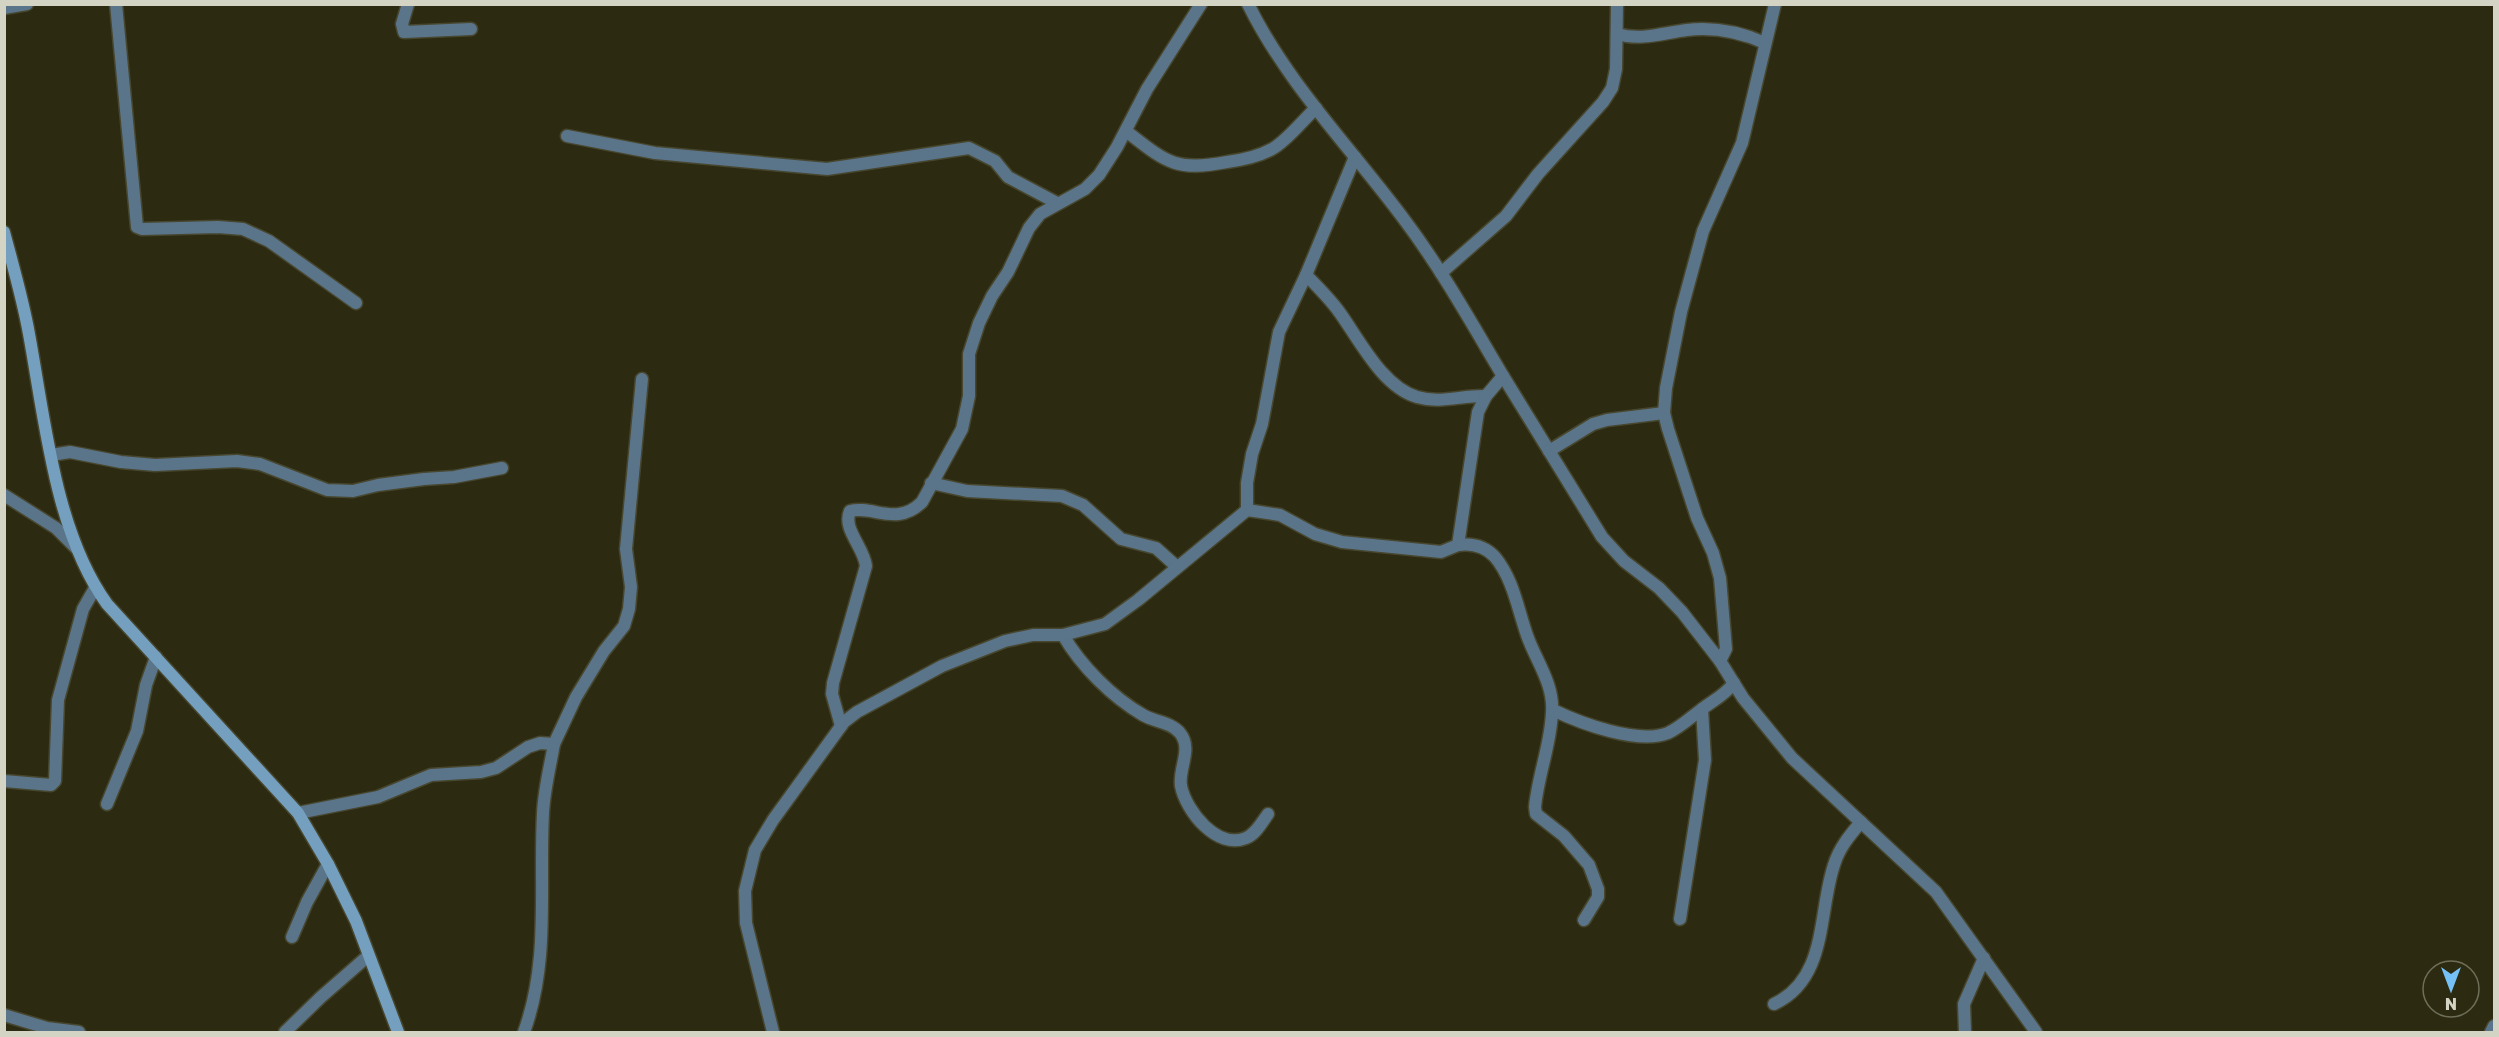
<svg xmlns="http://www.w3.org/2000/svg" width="2499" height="1037" font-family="'Golos Text',sans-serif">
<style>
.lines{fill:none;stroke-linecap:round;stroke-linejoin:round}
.minor-casing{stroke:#47462e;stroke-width:15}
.tertiary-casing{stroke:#47462e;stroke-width:15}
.secondary-casing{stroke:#47462e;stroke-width:15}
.minor{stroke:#5a7489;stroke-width:12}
.tertiary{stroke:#5a7489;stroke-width:12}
.secondary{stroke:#749fbf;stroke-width:12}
</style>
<rect width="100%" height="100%" fill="#2c2b11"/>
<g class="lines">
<!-- minor casing -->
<g class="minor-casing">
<g id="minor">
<polyline points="116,4 137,227 142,229 218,227 243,229 269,241 356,303"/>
<polyline points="408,4 402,24 404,32 471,29"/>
<polyline points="4,8 27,4"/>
<path d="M 1617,34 C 1641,41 1663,33 1687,30 C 1713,27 1740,32 1765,43"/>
<path d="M 1126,131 C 1166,162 1175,172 1227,162 C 1242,160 1258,157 1272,149 C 1286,142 1304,119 1316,108"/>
<polyline points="567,136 655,153 827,169 969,148 995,161 1008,177 1057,203"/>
<polyline points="1441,273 1506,216 1538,174 1603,102 1612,88 1616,69 1617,4"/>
<path d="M 1306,275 C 1318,287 1331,300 1340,313 C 1360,341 1383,387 1417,397 C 1441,404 1462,395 1486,396"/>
<polyline points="1503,376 1602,537 1624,561 1659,588 1682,612 1720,661 1743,698 1792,758 1936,892 2036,1032"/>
<polyline points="1549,451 1593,424 1607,420 1664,413"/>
<polyline points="51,455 70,452 121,462 155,465 237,461 260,464 327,490 353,491 378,485 424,479 454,477 502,468"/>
<polyline points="931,483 967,491 1062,496 1083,505 1121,539 1156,548 1176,566"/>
<polyline points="1247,510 1247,483 1252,454 1262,424 1279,332 1306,275 1355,157"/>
<path d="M 1458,545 C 1472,543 1485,546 1495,557 C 1514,580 1518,611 1528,638 C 1537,662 1554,685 1552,712 C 1551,744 1538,775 1535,807 L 1536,814 L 1564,836 L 1589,865 L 1598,889 L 1598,897 L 1584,920"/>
<path d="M 1063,635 C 1081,666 1112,697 1143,715 C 1155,722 1171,722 1180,733 C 1193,749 1178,769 1181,786 C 1186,811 1217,850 1246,838 C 1256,834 1262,822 1268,814"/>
<polyline points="1720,661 1726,649 1720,578 1713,553 1697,518 1668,429 1664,413 1666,388 1681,312 1703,231 1742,143 1775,4"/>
<path d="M 1553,710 C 1580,723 1638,745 1668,733 C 1681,727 1691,717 1702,709 C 1714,700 1725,695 1734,683"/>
<path d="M 841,726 L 832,694 L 833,683 L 866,566 C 864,547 842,529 850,511 C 873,505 897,527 922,502 L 962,429 L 969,396 L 969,354 L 979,323 L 992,296 L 1008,272 L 1029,228 L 1040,214 L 1085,189 L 1099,175 L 1117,147 L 1147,89 L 1201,4"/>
<polyline points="4,781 51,785 55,781 58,700 83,609 95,588"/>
<polyline points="107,804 137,731 146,685 156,657"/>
<polyline points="298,813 378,797 431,775 481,772 496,768 528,747 540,743 554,744 576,697 604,651 624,626 629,609 631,587 626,549 642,379"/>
<polyline points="1680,919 1705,760 1702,709"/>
<polyline points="292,937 307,902 328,864"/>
<path d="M 1774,1004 C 1828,979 1818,912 1834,865 C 1839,848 1850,835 1861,822"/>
<path d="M 524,1032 C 550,961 539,887 543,813 C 544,790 550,767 554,744"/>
<path d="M 773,1032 L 746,923 L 745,891 L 755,850 L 773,820 L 844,722 L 857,712 L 942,666 L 1005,641 L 1033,635 L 1063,635 L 1105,624 L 1138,600 L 1247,510 L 1280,515 L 1315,534 L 1342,542 L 1441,552 L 1458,545 L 1478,412 L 1486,396 L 1503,376 C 1472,324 1442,270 1406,222 C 1353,150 1288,85 1248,4"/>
<polyline points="1965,1032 1964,1004 1984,958"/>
<polyline points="2491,1032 2494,1026"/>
</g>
</g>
<!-- tertiary casing -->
<g class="tertiary-casing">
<g id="tertiary">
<polyline points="4,495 56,528 76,548"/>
<polyline points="4,1015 47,1028 79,1032"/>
<polyline points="285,1032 321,997 368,956"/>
</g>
</g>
<!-- secondary casing -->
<g class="secondary-casing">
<path id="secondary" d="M 4,232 C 13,266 23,300 29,334 C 45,420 55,532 107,604 L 298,813 L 328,864 L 356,921 L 398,1032"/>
</g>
<!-- minor -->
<use href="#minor" class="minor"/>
<!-- tertiary -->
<use href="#tertiary" class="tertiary"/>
<!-- secondary -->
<use href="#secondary" class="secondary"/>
</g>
<!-- border -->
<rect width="2499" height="1037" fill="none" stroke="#d4d4c5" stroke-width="12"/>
<!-- north arrow -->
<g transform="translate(2451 989) rotate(180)"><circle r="28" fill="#2c2b11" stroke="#6f6f59" stroke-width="1.5"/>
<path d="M0-4.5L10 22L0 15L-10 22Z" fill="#75c0f6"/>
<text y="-9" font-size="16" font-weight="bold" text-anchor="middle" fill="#d4d4c5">N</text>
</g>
</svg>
